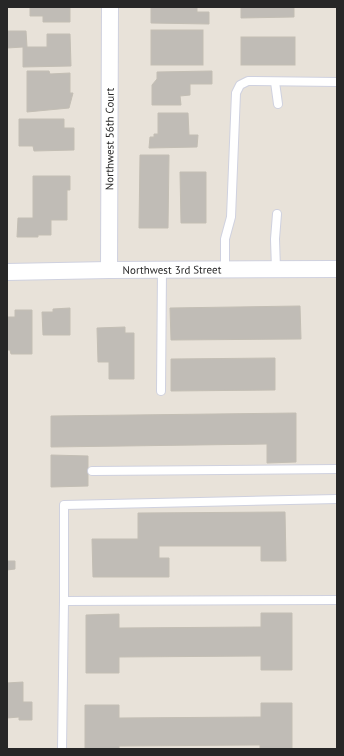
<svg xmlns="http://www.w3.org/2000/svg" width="344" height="756" font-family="'PT Sans',sans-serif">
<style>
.building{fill:#c0bcb6;stroke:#c3beb4}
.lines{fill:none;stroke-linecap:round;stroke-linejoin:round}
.service-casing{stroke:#cfd1df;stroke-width:10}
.minor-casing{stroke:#cfd1df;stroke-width:18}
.service{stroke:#fff;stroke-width:8}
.minor{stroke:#fff;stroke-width:16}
.labels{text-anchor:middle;stroke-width:3;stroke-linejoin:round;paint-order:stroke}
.street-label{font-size:11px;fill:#272727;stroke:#fff}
</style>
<rect width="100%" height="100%" fill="#e8e2d9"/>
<!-- building -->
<g class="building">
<polygon points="30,7 70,7 70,22 43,22 43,16 30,16"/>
<polygon points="151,7 197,7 197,12 209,12 209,24 151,23"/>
<polygon points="241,7 294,7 294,17 241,18"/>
<rect x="151" y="30" width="52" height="35"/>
<polygon points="7,31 26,31 27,47 47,47 47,34 70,34 71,66 23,67 23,47 7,48"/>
<rect x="241" y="37" width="54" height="28"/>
<polygon points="27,71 49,71 50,74 70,73 70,93 73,93 69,108 27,112"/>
<polygon points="212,71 212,84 190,84 190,95 180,96 181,105 152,105 152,85 157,79 157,72"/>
<polygon points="158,113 188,113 189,135 198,135 197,147 149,148 150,137 154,137 154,134 158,134"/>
<polygon points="19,119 64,119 64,128 74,128 74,150 34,151 33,146 19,146"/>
<polygon points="140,155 169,155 168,228 139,228"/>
<polygon points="180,172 206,172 206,223 181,223"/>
<polygon points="33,176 70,176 70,190 67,190 67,220 51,220 51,235 38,235 38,237 17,237 18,218 33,218"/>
<polygon points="300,306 301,339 171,340 170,308"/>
<polygon points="70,308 70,335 43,335 42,312 53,312 53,309"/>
<polygon points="15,310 32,310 32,354 11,354 10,350 7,350 7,317 15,317"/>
<polygon points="125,327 125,333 134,333 134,379 109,379 109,362 98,362 97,328"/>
<polygon points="275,358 275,390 171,391 171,359"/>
<polygon points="296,413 296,462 267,463 267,444 51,447 51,416"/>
<polygon points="51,455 88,456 88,486 51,487"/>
<polygon points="285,512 286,561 261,561 261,546 159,546 159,558 169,558 169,577 93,577 92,539 138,539 138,513"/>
<polygon points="7,561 15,561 15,569 7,570"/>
<polygon points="261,613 292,613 292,670 261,670 261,656 119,657 119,673 86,673 86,615 119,614 119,628 261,627"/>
<polygon points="23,682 23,702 32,702 32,720 19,720 19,717 7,718 7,683"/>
<polygon points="261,703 292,703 292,749 260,749 260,745 119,746 119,749 85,749 85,705 119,705 119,718 261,717"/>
</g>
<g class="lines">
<!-- service casing -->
<g class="service-casing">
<g id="service">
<polyline points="275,82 278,104"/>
<polyline points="276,269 275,239 277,214"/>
<polyline points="225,270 225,239 231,217 236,93 240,85 248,81 337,82"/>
<polyline points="161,391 162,270"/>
<polyline points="92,471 337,469"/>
<polyline points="64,601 64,505 337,499"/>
<polyline points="62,749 64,601 337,600"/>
</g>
</g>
<!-- minor casing -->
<g class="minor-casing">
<g id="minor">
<path id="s1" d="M 109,270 L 110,7"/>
<path id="s2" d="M 7,272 L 109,270 L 337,269"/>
</g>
</g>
<!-- service -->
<use href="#service" class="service"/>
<!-- minor -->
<use href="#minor" class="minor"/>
</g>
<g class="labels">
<!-- street labels -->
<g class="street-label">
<text dy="4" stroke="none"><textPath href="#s1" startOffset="131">Northwest 56th Court</textPath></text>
<text dy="4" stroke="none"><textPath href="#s2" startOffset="165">Northwest 3rd Street</textPath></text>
</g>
</g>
<!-- border -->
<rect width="344" height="756" fill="none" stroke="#272727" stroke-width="16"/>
</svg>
